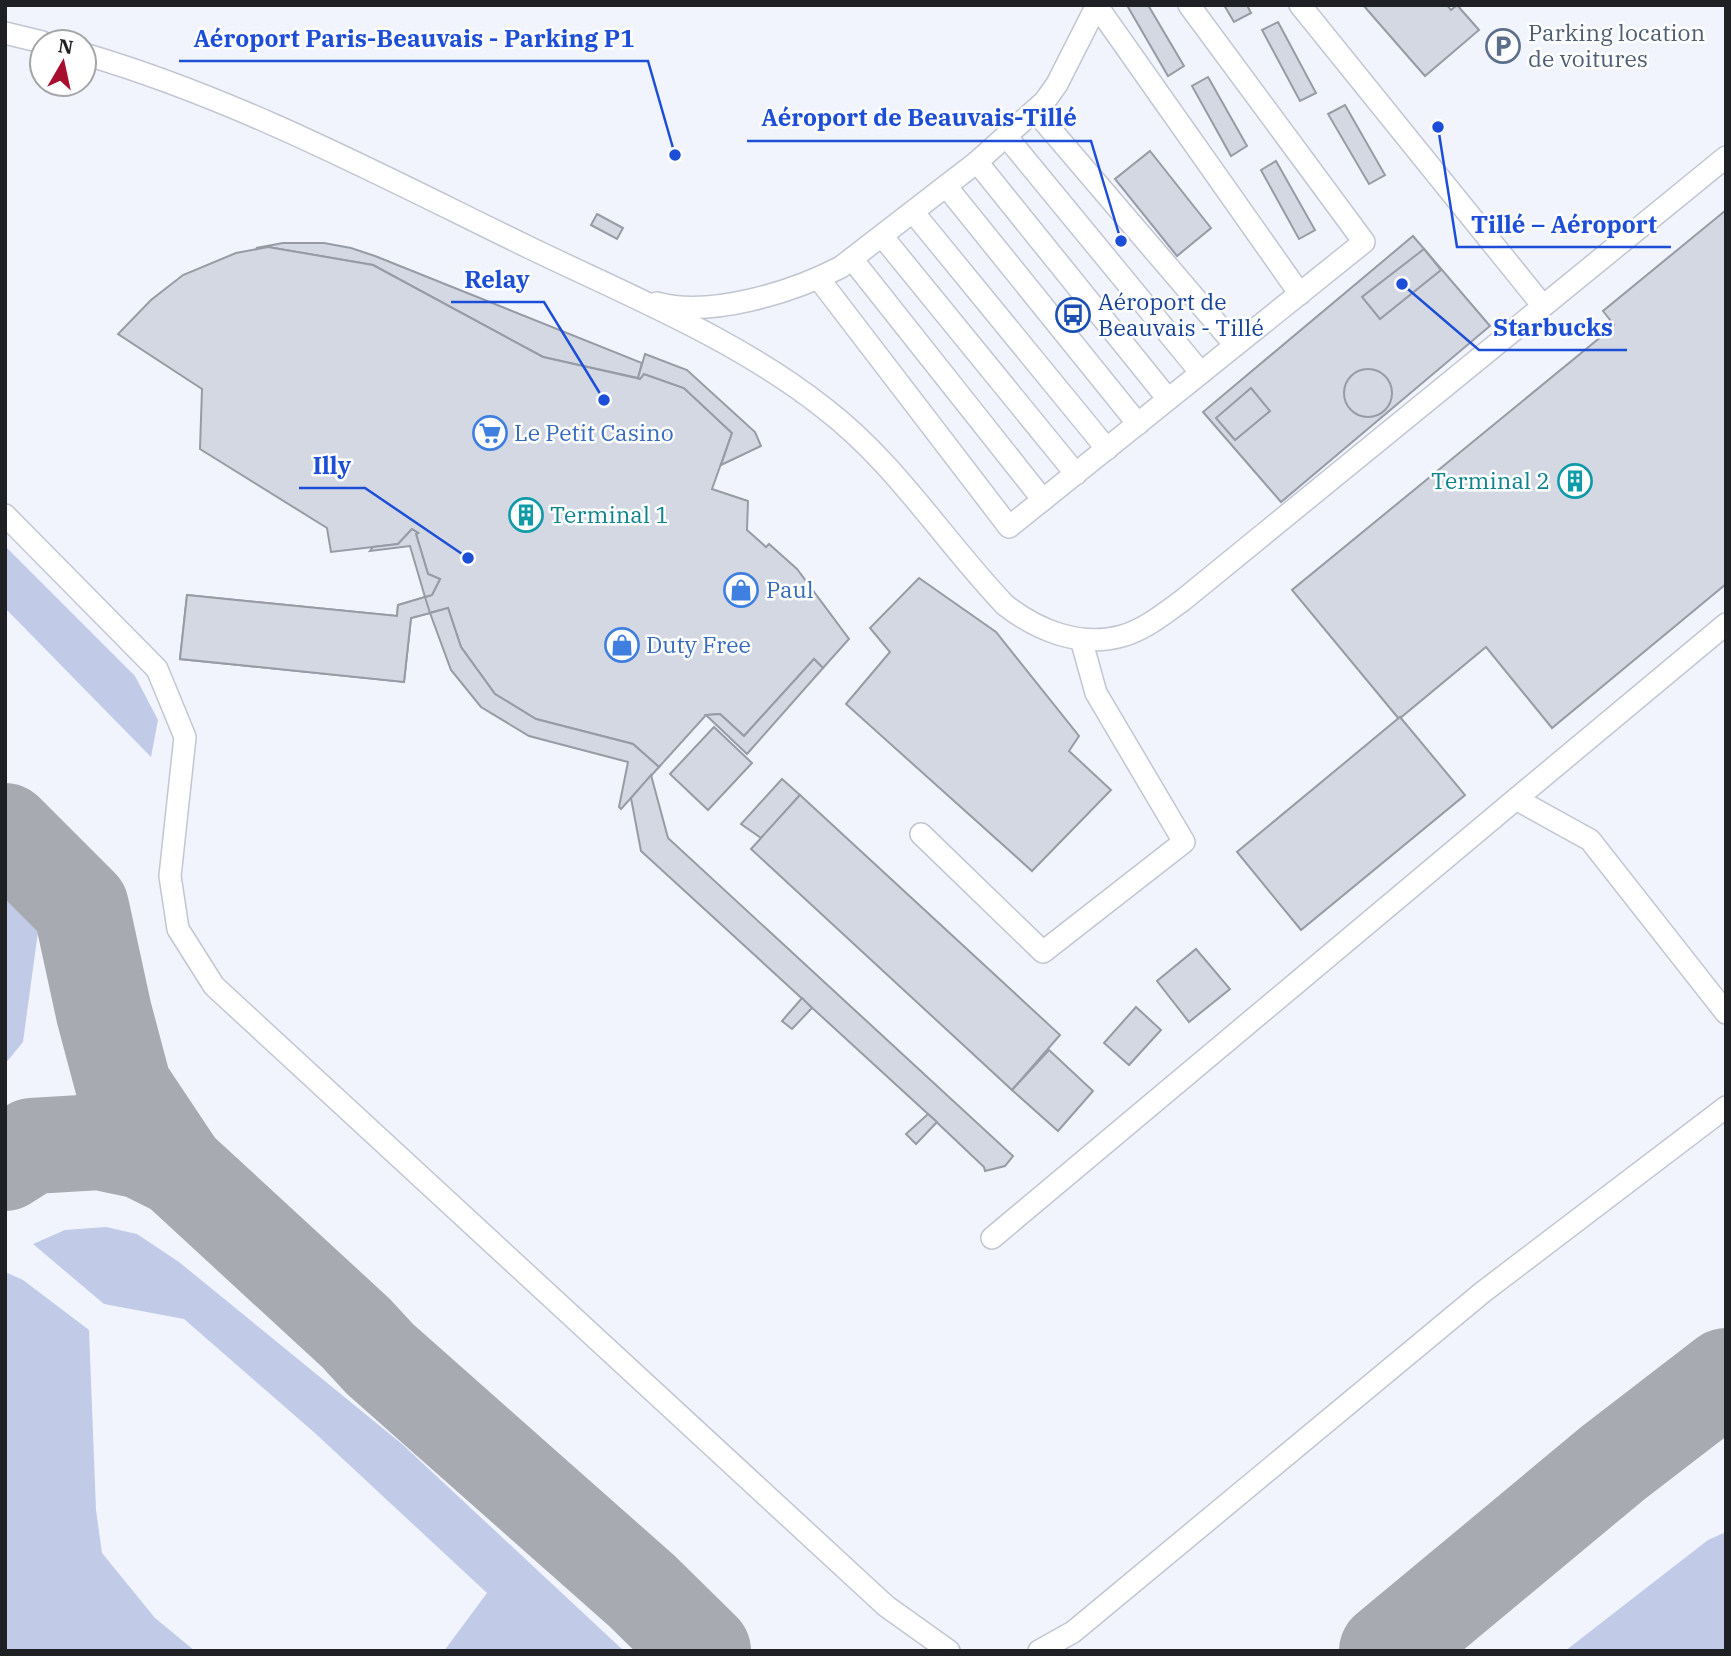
<svg xmlns="http://www.w3.org/2000/svg" width="1731" height="1656" font-family="'IBM Plex Serif',serif">
<style>
.green{fill:#c1cbe8}
.lines{fill:none;stroke-linecap:round;stroke-linejoin:round}
.taxiway{stroke:#a8aab1;stroke-width:96}
.building{fill:#d4d8e3;stroke:#979ba6;stroke-width:2}
.service-casing{stroke:#c2c6d1;stroke-width:24}
.service{stroke:#fff;stroke-width:21}
.labels{text-anchor:middle;stroke-width:5;stroke-linejoin:round;paint-order:stroke}
.service-label{font-size:23px;fill:#4e5e75;stroke:#fff;text-anchor:start}
.transit-label{font-size:23px;fill:#164399;stroke:#fff;text-anchor:start}
.shop-label{font-size:23px;fill:#366cbe;stroke:#fff;text-anchor:start}
.culture-label{font-size:23px;fill:#0d838f;stroke:#fff;text-anchor:end}
.leader{fill:none;stroke:#1d4ed8;stroke-width:2.5}
.callout-dot{fill:#1d4ed8;stroke:#fff;stroke-width:2.5}
.callout-label{font-size:24px;text-anchor:middle;font-weight:bold;fill:#1d4ed8;stroke:#fff;stroke-width:5;stroke-linejoin:round;paint-order:stroke}
</style>
<rect width="100%" height="100%" fill="#f1f4fd"/>
<!-- green -->
<g class="green">
<polygon points="5,546 135,676 158,720 151,757 5,608"/>
<polygon points="5,882 40,917 23,1042 5,1064"/>
<polygon points="106,1227 137,1234 179,1262 402,1444 624,1651 444,1651 487,1593 316,1434 184,1319 104,1304 33,1244 65,1230"/>
<polygon points="5,1272 23,1280 89,1330 96,1510 102,1553 155,1618 195,1651 5,1650"/>
<polygon points="1726,1532 1726,1651 1565,1651 1708,1540"/>
</g>
<g class="lines">
<!-- taxiway -->
<g class="taxiway">
<polyline points="5,831 81,907 104,1013 124,1088 178,1169"/>
<polyline points="5,1163 32,1146 99,1142 142,1151 178,1169 356,1333 380,1359 642,1591 703,1651"/>
<polyline points="1387,1651 1613,1463 1726,1376"/>
</g>
</g>
<!-- building -->
<g class="building">
<polygon points="1131,5 1148,5 1184,66 1168,76 1128,7"/>
<polygon points="1224,5 1247,5 1251,13 1234,22"/>
<polygon points="1363,5 1447,5 1451,10 1457,5 1479,30 1425,76"/>
<polygon points="1278,22 1316,93 1300,101 1262,30"/>
<polygon points="1208,77 1247,146 1231,156 1192,86"/>
<polygon points="1345,105 1385,175 1369,184 1328,114"/>
<polygon points="1150,151 1211,228 1177,256 1115,179"/>
<polygon points="1276,161 1315,230 1299,239 1261,170"/>
<polygon points="1726,210 1726,584 1552,728 1486,647 1399,719 1292,590 1608,331 1614,325 1603,311"/>
<polygon points="597,214 623,228 617,239 591,225"/>
<polygon points="1413,236 1490,326 1281,502 1203,412"/>
<polygon points="283,243 324,243 351,248 375,256 642,363 638,378 543,357 373,265 268,247 256,248"/>
<polygon points="268,247 373,265 543,357 640,379 644,374 684,388 732,433 712,489 748,501 747,530 766,547 769,544 797,569 849,639 823,668 814,659 744,736 720,714 706,715 659,767 633,744 536,719 495,694 461,647 448,608 411,618 404,682 180,659 187,595 397,616 398,605 432,595 440,579 428,574 416,534 418,533 412,529 398,544 331,552 327,528 200,449 202,389 118,334 151,300 183,275 236,253"/>
<polygon points="1424,249 1441,270 1380,319 1362,297"/>
<polygon points="645,354 687,370 755,432 761,446 721,465 732,433 684,388 644,374 640,379 638,378"/>
<circle cx="1368" cy="393" r="24"/>
<polygon points="1251,388 1270,411 1235,440 1216,418"/>
<polygon points="412,529 418,533 416,534 428,574 440,579 432,595 425,597 410,546 370,551 373,547 398,544"/>
<polygon points="919,578 996,632 1079,736 1069,751 1111,790 1032,871 846,704 890,652 870,628"/>
<polygon points="187,595 397,616 398,605 425,597 430,613 411,618 404,682 180,659"/>
<polygon points="448,608 461,647 495,694 536,719 633,744 659,767 621,809 619,807 628,762 529,736 481,707 451,670 430,613"/>
<polygon points="814,659 823,668 747,754 706,715 720,714 744,736"/>
<polygon points="1400,717 1465,795 1301,930 1237,852"/>
<polygon points="714,727 752,763 708,810 670,774"/>
<polygon points="651,775 668,838 1013,1156 1005,1166 985,1171 984,1167 928,1114 641,851 631,798"/>
<polygon points="782,779 800,795 761,838 741,824"/>
<polygon points="800,795 1060,1035 1012,1090 751,849"/>
<polygon points="1196,949 1230,989 1189,1022 1157,981"/>
<polygon points="802,998 812,1008 792,1029 782,1021"/>
<polygon points="1136,1007 1161,1030 1129,1065 1104,1043"/>
<polygon points="1049,1050 1093,1091 1058,1131 1012,1090"/>
<polygon points="928,1114 937,1122 916,1144 906,1134"/>
</g>
<g class="lines">
<!-- service casing -->
<g class="service-casing">
<g id="service">
<polyline points="1300,5 1543,306"/>
<polyline points="1097,6 1300,294"/>
<polyline points="5,33 42,42"/>
<path d="M 84,54 C 238,99 382,176 526,246 C 627,295 735,338 824,408 C 896,463 943,540 1005,605 C 1037,630 1080,648 1122,636 C 1144,630 1164,614 1183,600 L 1726,157"/>
<polyline points="1035,111 1235,345"/>
<polyline points="1006,136 1201,373"/>
<polyline points="977,162 1168,399"/>
<polyline points="946,186 1138,424"/>
<polyline points="913,212 1107,449"/>
<polyline points="882,236 1076,474"/>
<polyline points="852,259 1043,500"/>
<polyline points="819,279 1009,527 1364,242 1189,5"/>
<path d="M 657,303 C 710,318 793,292 841,267 L 977,162 L 1045,101 L 1057,84 L 1097,5"/>
<polyline points="5,515 157,669 185,737 170,876 178,929 214,986 886,1606 949,1651"/>
<polyline points="1516,799 1726,624"/>
<polyline points="921,834 1043,952 1184,842 1096,693 1081,639"/>
<polyline points="992,1238 1516,799 1590,840 1726,1013"/>
<polyline points="1039,1651 1073,1632 1483,1292 1726,1107"/>
</g>
</g>
<!-- service -->
<use href="#service" class="service"/>
</g>
<!-- icons -->
<defs>
<g id="parking-ring" transform="scale(1.75)"><circle r="9.5" fill="#fff" stroke="#5c6f8a" stroke-width="1.5"/><path d="M-3.5-5.5H1a3.5 3.5 0 0 1 0 7H-1V5.5H-3.5ZM-1-3.4V-.6H.8a1.4 1.4 0 0 0 0-2.8Z" fill="#5c6f8a"/></g>
<g id="bus-ring" transform="scale(1.75)"><circle r="9.5" fill="#fff" stroke="#1a4fb4" stroke-width="1.5"/><path d="M-5-6H5V4H4V6H2V4H-2V6H-4V4H-5ZM-3.5-4V0h7V-4ZM-3.5 1.2v1.5H-2V1.2ZM2 1.2v1.5H3.5V1.2Z" fill="#1a4fb4"/></g>
<g id="supermarket-ring" transform="scale(1.75)"><circle r="9.5" fill="#fff" stroke="#3f7fe0" stroke-width="1.5"/><path d="M-6-5.5h2.5l.6 2H6L4.5 2H-2.5L-4.4-4H-6ZM-1.5 3.2a1.3 1.3 0 1 0 .1 0ZM3 3.2a1.3 1.3 0 1 0 .1 0Z" fill="#3f7fe0"/></g>
<g id="building-ring" transform="scale(1.75)"><circle r="9.5" fill="#fff" stroke="#0f9aa8" stroke-width="1.5"/><path d="M-4-6H4V6H1V3H-1V6H-4ZM-2.5-4.3h1.7v1.8h-1.7ZM.8-4.3h1.7v1.8H.8ZM-2.5-1h1.7V.8h-1.7ZM.8-1h1.7V.8H.8Z" fill="#0f9aa8"/></g>
<g id="shop-ring" transform="scale(1.75)"><circle r="9.5" fill="#fff" stroke="#3f7fe0" stroke-width="1.5"/><path d="M-5-2.5h2.3a2.7 3.5 0 0 1 5.4 0H5L5.5 6h-11ZM-1.5-2.5h3a1.5 2.3 0 0 0-3 0Z" fill="#3f7fe0"/></g>
</defs>
<g fill-rule="evenodd">
<use href="#parking-ring" x="1503" y="46"/>
<use href="#bus-ring" x="1073" y="315"/>
<use href="#supermarket-ring" x="490" y="433"/>
<use href="#building-ring" x="1575" y="481"/>
<use href="#building-ring" x="526" y="515"/>
<use href="#shop-ring" x="741" y="590"/>
<use href="#shop-ring" x="622" y="645"/>
</g>
<g class="labels">
<!-- service labels -->
<g class="service-label">
<text x="1528" y="41">Parking location<tspan x="1528" dy="26">de voitures</tspan></text>
</g>
<!-- transit labels -->
<g class="transit-label">
<text x="1098" y="310">Aéroport de<tspan x="1098" dy="26">Beauvais - Tillé</tspan></text>
</g>
<!-- shop labels -->
<g class="shop-label">
<text x="514" y="441">Le Petit Casino</text>
<text x="766" y="598">Paul</text>
<text x="646" y="653">Duty Free</text>
</g>
<!-- culture labels -->
<g class="culture-label">
<text x="1550" y="489">Terminal 2</text>
<text x="550" y="523" text-anchor="start">Terminal 1</text>
</g>
</g>
<!-- callouts -->
<path class="leader" d="M675 155L648 61H179M1121 241L1091 141H747M1438 127L1457 247H1671M604 400L544 302H451M1402 284L1479 350H1627M468 558L365 488H299"/>
<g class="callout-dot">
<circle cx="675" cy="155" r="7"/>
<circle cx="1121" cy="241" r="7"/>
<circle cx="1438" cy="127" r="7"/>
<circle cx="604" cy="400" r="7"/>
<circle cx="1402" cy="284" r="7"/>
<circle cx="468" cy="558" r="7"/>
</g>
<g class="callout-label">
<text x="414" y="47">Aéroport Paris-Beauvais - Parking P1</text>
<text x="919" y="126">Aéroport de Beauvais-Tillé</text>
<text x="1564" y="233">Tillé – Aéroport</text>
<text x="497" y="288">Relay</text>
<text x="1553" y="336">Starbucks</text>
<text x="332" y="474">Illy</text>
</g>
<!-- border -->
<rect width="1731" height="1656" fill="none" stroke="#1f2024" stroke-width="14"/>
<!-- north arrow -->
<g transform="translate(63 63) rotate(9)"><circle r="33" fill="#ffffff" stroke="#a5a6a7" stroke-width="2"/>
<path d="M0-5L12 26L0 18L-12 26Z" fill="#a80f2e"/>
<text y="-10" font-size="19" font-weight="bold" text-anchor="middle" fill="#1f2024">N</text>
</g>
</svg>
